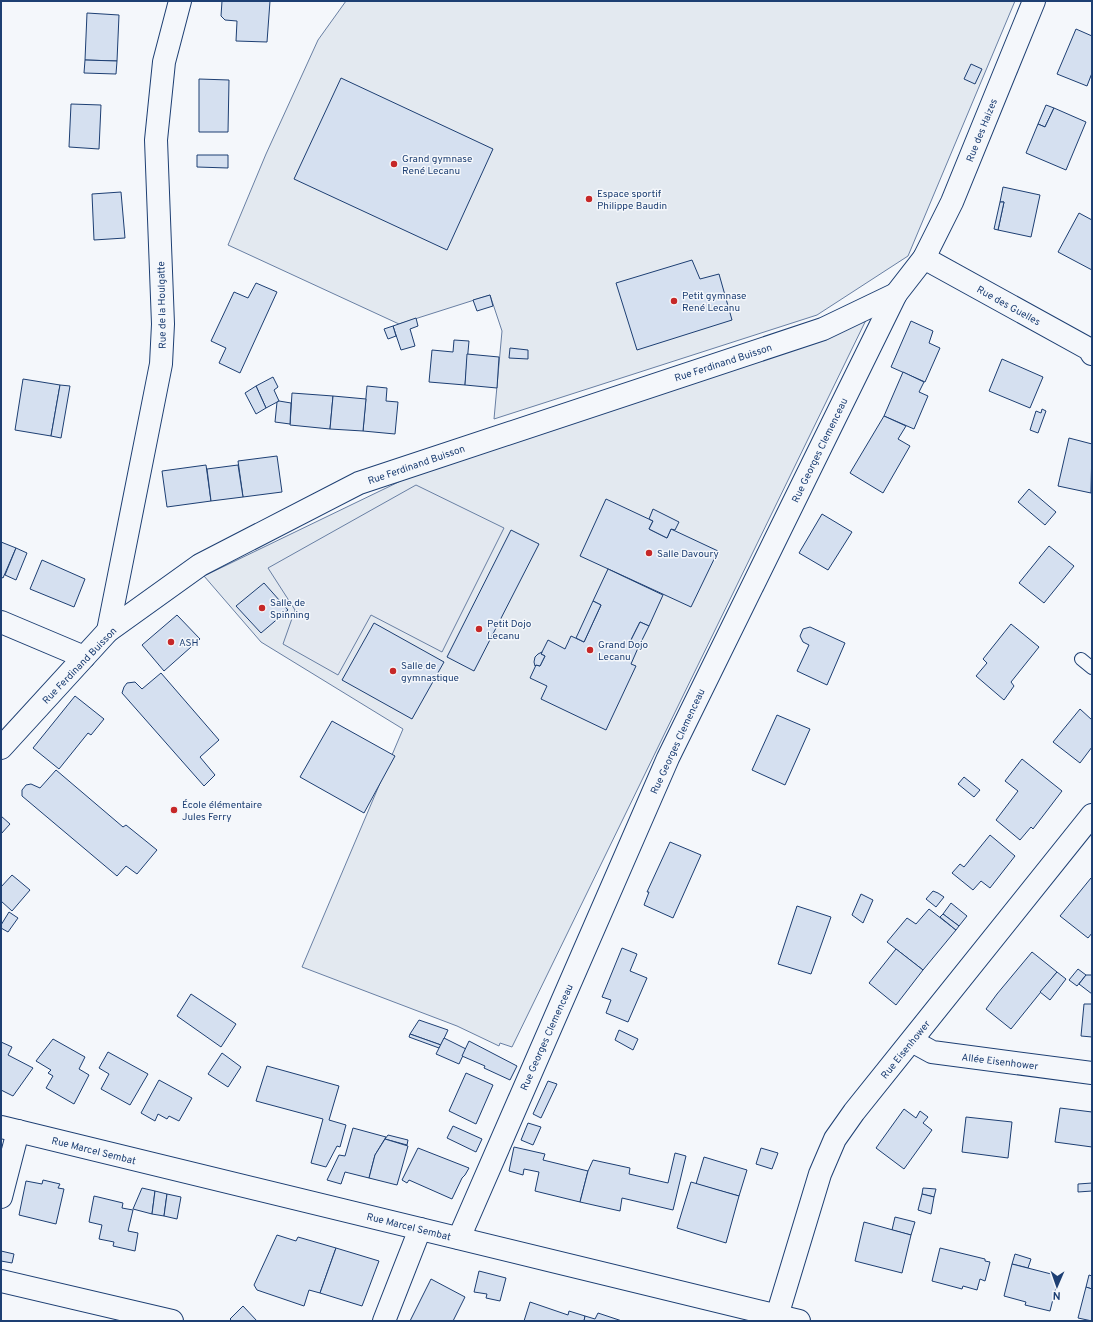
<svg xmlns="http://www.w3.org/2000/svg" width="1093" height="1322" font-family="Overpass,sans-serif">
<style>
.pitch{fill:#e3e9f0;stroke:#687fa3}
.parking{fill:#e3e8f0;stroke:#687fa3}
.building{fill:#d5e0f0;stroke:#1d3f73}
.lines{fill:none;stroke-linecap:round;stroke-linejoin:round}
.lane-casing{stroke:#1d3f73;stroke-width:14}
.street-casing{stroke:#1d3f73;stroke-width:24}
.secondary-casing{stroke:#1d3f73;stroke-width:24}
.lane{stroke:#f4f7fb;stroke-width:12}
.street{stroke:#f4f7fb;stroke-width:22}
.secondary{stroke:#f4f7fb;stroke-width:22}
.poi-dot{fill:#c62828;stroke:#f4f7fb;stroke-width:1.5}
.labels{text-anchor:middle;stroke-width:3;stroke-linejoin:round;paint-order:stroke}
.street-label{font-size:10px;fill:#1d3f73;stroke:#f4f7fb}
.poi-label{font-size:10px;fill:#1d3f73;stroke:#f4f7fb;text-anchor:start}
</style>
<rect width="100%" height="100%" fill="#f4f7fb"/>
<!-- pitch -->
<g class="pitch">
<polygon points="346,1 1015,1 908,256 817,315 494,419 502,331 490,295 399,324 228,245 266,154 318,40"/>
<polygon points="866,320 512,1047 500,1043 499,1046 457,1026 302,967 403,729 261,642 204,576 411,476"/>
</g>
<!-- parking -->
<polygon class="parking" points="416,485 504,528 442,652 371,615 338,675 283,644 295,610 268,568"/>
<!-- building -->
<g class="building">
<polygon points="222,1 270,1 267,42 236,41 237,21 225,20 221,16"/>
<polygon points="87,13 119,15 117,61 85,60"/>
<polygon points="1076,29 1092,36 1092,73 1087,86 1057,74"/>
<polygon points="85,60 117,61 116,74 84,73"/>
<polygon points="971,64 982,69 975,84 964,79"/>
<polygon points="341,78 493,149 447,250 294,179"/>
<polygon points="199,79 229,80 228,132 199,132"/>
<polygon points="71,104 101,105 99,149 69,147"/>
<polygon points="1046,105 1054,108 1045,127 1038,124"/>
<polygon points="1054,108 1086,122 1066,170 1026,153 1038,124 1045,127"/>
<polygon points="197,155 228,155 228,168 197,167"/>
<polygon points="1003,187 1040,195 1031,237 998,230 1004,202 1000,202"/>
<polygon points="121,192 125,238 94,240 92,194"/>
<polygon points="1000,202 1004,202 998,230 994,229"/>
<polygon points="1079,213 1092,220 1092,270 1058,252"/>
<polygon points="692,260 700,279 719,274 732,320 637,350 616,283"/>
<polygon points="256,283 277,292 240,373 219,363 226,348 211,341 234,292 248,298"/>
<polygon points="490,295 493,306 477,311 473,300"/>
<polygon points="416,318 418,326 410,329 415,346 401,350 393,326"/>
<polygon points="911,321 933,331 929,343 940,348 925,382 891,367"/>
<polygon points="393,326 396,336 388,339 384,329"/>
<polygon points="454,340 469,341 465,385 429,382 432,350 453,352"/>
<polygon points="510,348 528,350 528,359 509,358"/>
<polygon points="467,354 499,357 497,388 465,385"/>
<polygon points="1002,359 1043,377 1030,408 989,391"/>
<polygon points="903,372 924,382 919,392 928,396 914,429 884,416"/>
<polygon points="273,377 278,387 274,390 279,401 266,408 256,386"/>
<polygon points="23,379 60,385 51,436 15,430"/>
<polygon points="60,385 70,386 61,438 51,436"/>
<polygon points="256,386 266,408 256,414 245,393"/>
<polygon points="367,386 387,388 386,401 398,402 395,434 363,431"/>
<polygon points="292,393 333,396 330,429 290,425"/>
<polygon points="333,396 366,399 363,431 330,429"/>
<polygon points="279,401 291,403 290,424 275,422 277,402"/>
<polygon points="1042,409 1046,411 1038,433 1030,430 1036,411 1041,413"/>
<polygon points="884,416 906,426 898,439 910,446 883,493 850,473"/>
<polygon points="1069,438 1092,444 1091,493 1058,486"/>
<polygon points="277,456 282,492 243,497 238,461"/>
<polygon points="206,465 211,501 167,507 162,471"/>
<polygon points="238,465 243,497 211,501 207,469"/>
<polygon points="1029,489 1056,512 1045,525 1018,502"/>
<polygon points="606,499 653,521 649,529 667,538 671,529 718,551 691,607 580,556"/>
<polygon points="653,509 679,522 675,530 671,529 667,538 649,529 653,521 649,519"/>
<polygon points="822,514 852,532 828,570 799,553"/>
<polygon points="511,530 539,544 474,671 447,657"/>
<polygon points="1,542 16,548 3,578 1,577"/>
<polygon points="1049,546 1074,566 1044,603 1019,583"/>
<polygon points="16,548 27,553 16,580 5,575"/>
<polygon points="42,560 85,579 74,607 30,589"/>
<polygon points="608,569 663,595 649,626 640,622 629,644 638,648 631,664 636,666 606,730 541,699 547,686 530,678 536,665 540,666 545,656 541,654 548,640 565,649 571,636 584,642 601,605 593,601"/>
<polygon points="264,583 288,610 261,633 236,606"/>
<polygon points="593,601 601,605 584,642 576,638"/>
<polygon points="177,615 200,639 164,671 142,645"/>
<polygon points="640,622 649,626 638,648 629,644"/>
<polygon points="374,623 444,662 412,719 342,680"/>
<polygon points="1011,624 1039,647 1011,682 1014,686 1004,700 976,676 987,663 983,659"/>
<polygon points="810,627 845,643 827,685 797,671 809,645 803,642 800,636 803,629"/>
<polygon points="542,652 541,654 545,656 540,666 536,665 535,666 534,662 535,657 538,654"/>
<polygon points="161,673 219,740 200,757 215,775 204,786 122,693 124,687 127,683 135,682 142,689"/>
<polygon points="75,696 104,719 91,735 88,733 59,769 33,748"/>
<polygon points="1080,709 1092,720 1092,747 1080,763 1053,742"/>
<polygon points="777,715 810,729 785,785 752,770"/>
<polygon points="332,721 395,756 364,813 300,777"/>
<polygon points="1022,759 1062,791 1033,829 1031,827 1020,840 996,820 1018,791 1005,781"/>
<polygon points="56,770 123,827 126,825 157,850 137,874 126,866 117,876 22,796 22,790 26,785 31,784 40,788"/>
<polygon points="964,777 980,790 974,797 958,784"/>
<polygon points="1,816 10,824 1,834"/>
<polygon points="990,835 1015,856 990,888 981,881 973,890 952,873 960,864 964,867"/>
<polygon points="670,842 701,855 673,918 644,905 649,892 647,892"/>
<polygon points="12,875 30,890 12,911 1,901 1,887"/>
<polygon points="1091,878 1092,879 1092,933 1088,938 1060,916"/>
<polygon points="933,891 938,893 944,897 936,907 926,899"/>
<polygon points="861,894 873,900 863,923 852,915"/>
<polygon points="951,903 967,916 959,926 943,914"/>
<polygon points="797,906 831,917 811,974 778,964"/>
<polygon points="929,909 956,930 923,970 887,942 907,918 916,924"/>
<polygon points="9,912 18,918 8,932 1,928 1,925"/>
<polygon points="943,914 959,926 956,930 940,917"/>
<polygon points="622,948 637,954 630,971 647,978 628,1022 606,1013 611,1000 602,997"/>
<polygon points="896,949 923,970 896,1005 869,983"/>
<polygon points="1032,952 1057,972 1011,1029 986,1009 997,994"/>
<polygon points="1078,969 1086,975 1077,986 1069,980"/>
<polygon points="1057,972 1066,979 1050,1000 1040,992"/>
<polygon points="1086,975 1092,975 1092,994 1079,984"/>
<polygon points="191,994 236,1024 221,1047 177,1016"/>
<polygon points="1084,1004 1092,1004 1092,1037 1081,1036"/>
<polygon points="419,1020 448,1030 441,1045 410,1034"/>
<polygon points="619,1030 638,1039 633,1050 615,1040"/>
<polygon points="410,1034 441,1045 439,1048 409,1037"/>
<polygon points="444,1038 466,1049 459,1064 436,1054"/>
<polygon points="53,1039 85,1057 79,1069 89,1075 74,1104 46,1088 53,1076 48,1073 51,1070 36,1061"/>
<polygon points="469,1041 517,1066 510,1080 484,1068 485,1066 462,1056"/>
<polygon points="1,1042 12,1047 8,1055 33,1068 13,1096 1,1090"/>
<polygon points="108,1052 148,1074 130,1105 101,1089 109,1074 99,1068"/>
<polygon points="222,1053 241,1067 228,1087 208,1074"/>
<polygon points="267,1066 339,1086 329,1120 346,1125 340,1147 337,1146 326,1167 311,1163 323,1119 256,1101"/>
<polygon points="466,1073 493,1085 476,1124 449,1111"/>
<polygon points="159,1080 192,1098 179,1121 169,1116 167,1119 158,1114 155,1121 141,1113"/>
<polygon points="548,1081 557,1084 541,1118 533,1114"/>
<polygon points="1060,1108 1092,1112 1092,1147 1055,1142"/>
<polygon points="904,1109 916,1118 920,1111 928,1117 923,1123 932,1130 904,1169 876,1148"/>
<polygon points="966,1117 1012,1122 1008,1158 962,1152"/>
<polygon points="528,1123 541,1127 533,1145 521,1140"/>
<polygon points="453,1126 482,1139 476,1152 447,1138"/>
<polygon points="353,1128 386,1137 375,1155 369,1178 345,1172 341,1184 327,1180 339,1155 345,1156"/>
<polygon points="388,1135 408,1140 407,1145 385,1139"/>
<polygon points="385,1139 408,1146 397,1185 369,1178 375,1155"/>
<polygon points="514,1147 545,1154 543,1160 588,1171 580,1202 535,1191 539,1172 524,1169 523,1175 509,1171"/>
<polygon points="418,1148 469,1168 465,1175 462,1178 452,1199 409,1180 407,1183 402,1180"/>
<polygon points="761,1148 778,1153 772,1169 756,1164"/>
<polygon points="675,1153 686,1156 673,1210 622,1198 620,1211 580,1202 588,1171 593,1160 630,1168 629,1174 668,1183"/>
<polygon points="704,1157 747,1170 739,1196 696,1184"/>
<polygon points="43,1180 60,1184 58,1188 64,1189 56,1224 19,1215 26,1181 42,1184"/>
<polygon points="691,1182 739,1196 726,1243 677,1228"/>
<polygon points="1092,1183 1092,1191 1078,1192 1078,1184"/>
<polygon points="142,1188 155,1191 152,1214 133,1209"/>
<polygon points="923,1188 936,1189 934,1197 922,1194"/>
<polygon points="155,1191 167,1194 164,1216 152,1214"/>
<polygon points="167,1194 181,1197 177,1219 164,1216"/>
<polygon points="922,1194 934,1197 931,1214 918,1210"/>
<polygon points="94,1196 123,1203 122,1208 133,1210 128,1231 138,1233 135,1251 113,1246 114,1242 99,1239 102,1225 89,1222"/>
<polygon points="895,1217 915,1222 911,1235 892,1230"/>
<polygon points="864,1222 911,1235 902,1273 855,1261"/>
<polygon points="277,1235 296,1241 298,1237 336,1248 320,1293 309,1290 304,1306 257,1290 254,1285"/>
<polygon points="336,1248 379,1261 362,1306 320,1293"/>
<polygon points="940,1248 985,1259 985,1261 990,1262 985,1281 980,1279 977,1290 963,1286 962,1289 932,1281"/>
<polygon points="1,1251 14,1254 12,1263 1,1261"/>
<polygon points="1015,1254 1031,1259 1028,1268 1012,1264"/>
<polygon points="1012,1264 1059,1276 1050,1311 1025,1305 1026,1302 1004,1296"/>
<polygon points="479,1271 506,1278 500,1301 486,1298 487,1294 474,1292"/>
<polygon points="1089,1275 1092,1276 1092,1289 1086,1287"/>
<polygon points="431,1279 465,1297 453,1321 410,1321"/>
<polygon points="1086,1287 1092,1289 1092,1321 1078,1318"/>
<polygon points="530,1302 568,1315 569,1311 585,1316 584,1321 524,1321"/>
<polygon points="243,1306 257,1321 232,1321 230,1319"/>
<polygon points="598,1313 622,1321 584,1321 585,1316 595,1319"/>
</g>
<g class="lines">
<!-- lane casing -->
<g class="lane-casing">
<polyline id="lane" points="1081,659 1092,668"/>
</g>
<!-- street casing -->
<g class="street-casing">
<g id="street">
<polyline points="924,258 1089,349 1092,354"/>
<polyline points="1,622 84,657"/>
<polyline points="108,631 161,364 163,324 156,140 164,62 180,1"/>
<polyline points="1,748 108,631 200,565 359,483 823,329 896,294"/>
<polyline points="912,1041 932,1052 1092,1073"/>
<polyline points="1,1197 18,1131"/>
<polyline points="459,1238 668,758 896,294 924,258 952,202 1034,1"/>
<polyline points="1,1281 172,1321"/>
<polyline points="777,1316 820,1174 835,1139 854,1112 1092,815"/>
<polyline points="384,1321 420,1229"/>
</g>
</g>
<!-- secondary casing -->
<g class="secondary-casing">
<polyline id="secondary" points="1,1127 799,1321"/>
</g>
<!-- lane -->
<use href="#lane" class="lane"/>
<!-- street -->
<use href="#street" class="street"/>
<!-- secondary -->
<use href="#secondary" class="secondary"/>
</g>
<!-- markers -->
<g class="poi-dot">
<circle cx="394" cy="164" r="4"/>
<circle cx="589" cy="199" r="4"/>
<circle cx="674" cy="301" r="4"/>
<circle cx="649" cy="553" r="4"/>
<circle cx="262" cy="608" r="4"/>
<circle cx="479" cy="629" r="4"/>
<circle cx="171" cy="642" r="4"/>
<circle cx="590" cy="650" r="4"/>
<circle cx="393" cy="671" r="4"/>
<circle cx="174" cy="810" r="4"/>
</g>
<g class="labels">
<!-- street labels -->
<g class="street-label">
<text transform="translate(981 130) rotate(-68)" y="4">Rue des Haizes</text>
<text transform="translate(161 305) rotate(-91)" y="4">Rue de la Houlgatte</text>
<text transform="translate(1009 305) rotate(29)" y="4">Rue des Guelles</text>
<text transform="translate(723 362) rotate(-18)" y="4">Rue Ferdinand Buisson</text>
<text transform="translate(819 450) rotate(-64)" y="4">Rue Georges Clemenceau</text>
<text transform="translate(416 464) rotate(-19)" y="4">Rue Ferdinand Buisson</text>
<text transform="translate(79 665) rotate(-46)" y="4">Rue Ferdinand Buisson</text>
<text transform="translate(677 741) rotate(-65)" y="4">Rue Georges Clemenceau</text>
<text transform="translate(546 1037) rotate(-66)" y="4">Rue Georges Clemenceau</text>
<text transform="translate(905 1049) rotate(-51)" y="4">Rue Eisenhower</text>
<text transform="translate(1000 1061) rotate(7)" y="4">Allée Eisenhower</text>
<text transform="translate(94 1150) rotate(14)" y="4">Rue Marcel Sembat</text>
<text transform="translate(409 1226) rotate(14)" y="4">Rue Marcel Sembat</text>
</g>
<!-- poi labels -->
<g class="poi-label">
<text x="402" y="162">Grand gymnase<tspan x="402" dy="12">René Lecanu</tspan></text>
<text x="597" y="197">Espace sportif<tspan x="597" dy="12">Philippe Baudin</tspan></text>
<text x="682" y="299">Petit gymnase<tspan x="682" dy="12">René Lecanu</tspan></text>
<text x="657" y="557">Salle Davoury</text>
<text x="270" y="606">Salle de<tspan x="270" dy="12">Spinning</tspan></text>
<text x="487" y="627">Petit Dojo<tspan x="487" dy="12">Lecanu</tspan></text>
<text x="179" y="646">ASH</text>
<text x="598" y="648">Grand Dojo<tspan x="598" dy="12">Lecanu</tspan></text>
<text x="401" y="669">Salle de<tspan x="401" dy="12">gymnastique</tspan></text>
<text x="182" y="808">École élémentaire<tspan x="182" dy="12">Jules Ferry</tspan></text>
</g>
</g>
<!-- border -->
<rect width="1093" height="1322" fill="none" stroke="#1d3f73" stroke-width="4"/>
<!-- north arrow -->
<g transform="translate(1057 1286) rotate(182)" stroke="#f4f7fb" stroke-width="3" paint-order="stroke">
<path d="M0-3L7 15L0 10L-7 15Z" fill="#1d3f73"/>
<text y="-6" font-size="11" font-weight="bold" text-anchor="middle" fill="#1d3f73">N</text>
</g>
</svg>
